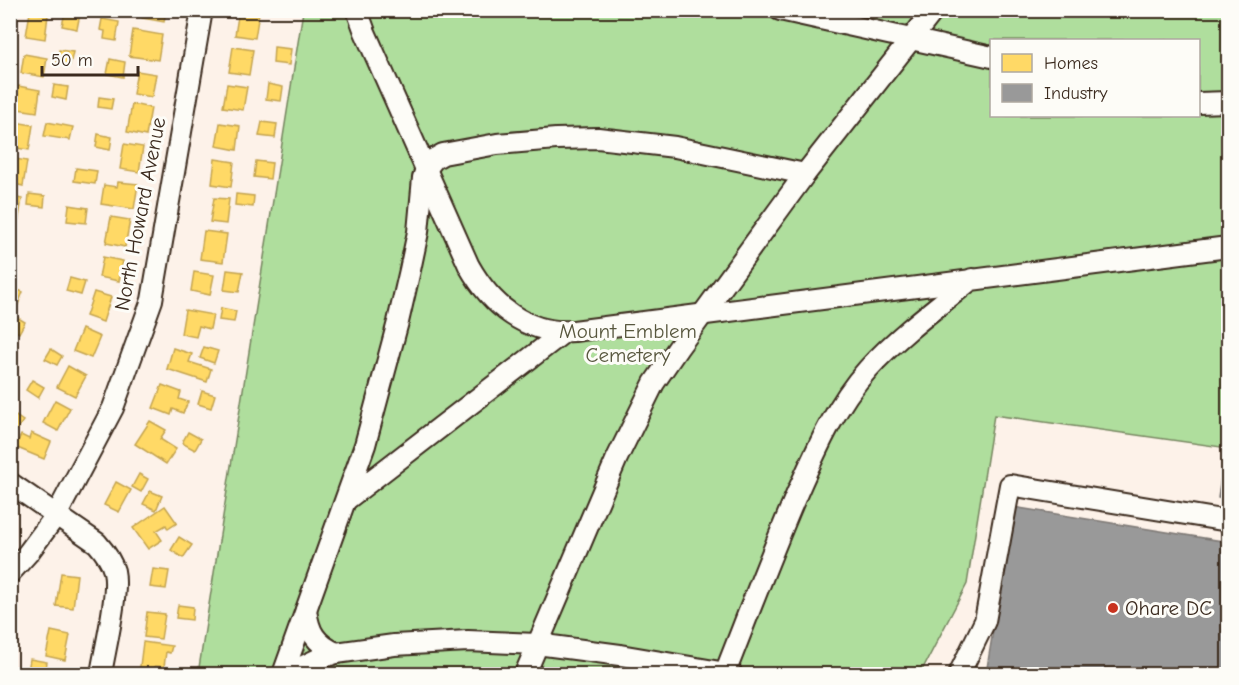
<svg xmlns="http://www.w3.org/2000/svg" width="1239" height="685" font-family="'Comic Neue',sans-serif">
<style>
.green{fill:#afde9d;stroke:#75845e;stroke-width:1.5;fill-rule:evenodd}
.homes{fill:#ffd966;stroke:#c4a450;stroke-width:1.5}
.industry{fill:#999;stroke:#7d7874;stroke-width:1.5}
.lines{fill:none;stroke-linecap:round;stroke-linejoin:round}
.minor-casing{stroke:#3b2a1e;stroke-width:24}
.minor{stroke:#fdfcf7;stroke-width:20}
.poi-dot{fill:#c8321e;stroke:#fdfcf7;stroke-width:2}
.labels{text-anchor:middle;stroke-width:6;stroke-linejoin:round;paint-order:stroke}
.street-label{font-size:21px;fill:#3b2a1e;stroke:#fdfcf7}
.park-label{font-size:21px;fill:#58573e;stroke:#fdfcf7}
.poi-label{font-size:21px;fill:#3b2a1e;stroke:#fdfcf7;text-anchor:start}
</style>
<rect width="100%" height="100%" fill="#fdf2e9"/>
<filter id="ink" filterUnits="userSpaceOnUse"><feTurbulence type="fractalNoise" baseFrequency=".0167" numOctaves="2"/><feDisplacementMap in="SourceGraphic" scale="12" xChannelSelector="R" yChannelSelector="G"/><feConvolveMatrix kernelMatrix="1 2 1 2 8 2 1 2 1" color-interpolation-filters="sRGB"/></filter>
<g filter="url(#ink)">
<!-- green -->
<path class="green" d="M 303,11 L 1228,11 L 1228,448 L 994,415 L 967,584 L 920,674 L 198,674 ZM 992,40 L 1198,40 L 1198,116 L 992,116 Z"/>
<!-- homes -->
<g class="homes">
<polygon points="143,10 166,10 164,22 142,18"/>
<polygon points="239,10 259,13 255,38 235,35"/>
<polygon points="30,12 48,15 45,39 26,36"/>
<polygon points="65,12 80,14 77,29 62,26"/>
<polygon points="102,19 119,22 116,41 104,39 105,31 100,30"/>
<polygon points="133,30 162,35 158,60 129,56"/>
<polygon points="233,47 253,50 249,75 229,72"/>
<polygon points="274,47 291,49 289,65 273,63"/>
<polygon points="59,50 73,52 70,65 57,63"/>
<polygon points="24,54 47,58 44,77 21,73"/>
<polygon points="110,59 125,62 123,77 107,74"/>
<polygon points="137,71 156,74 152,97 133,94"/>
<polygon points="227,84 247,87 243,110 223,107"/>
<polygon points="268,84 283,87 281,101 266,99"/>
<polygon points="54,85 68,87 66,100 52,97"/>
<polygon points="18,86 40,90 37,112 18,109 18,105 15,104"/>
<polygon points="99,97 113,99 111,109 98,107"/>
<polygon points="132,104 151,108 146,136 127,132"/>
<polygon points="15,122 33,125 29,150 10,147 11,132 13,133"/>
<polygon points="47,122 73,127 70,140 44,136"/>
<polygon points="262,122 277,124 275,138 259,136"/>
<polygon points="220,123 240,126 237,150 216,146"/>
<polygon points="98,134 112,137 110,150 96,147"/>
<polygon points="124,144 143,147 139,172 120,169"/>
<polygon points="10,158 27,161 23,186 10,183"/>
<polygon points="215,159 234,162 231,187 212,184"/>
<polygon points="256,161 272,163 270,179 254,177"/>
<polygon points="76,168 97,171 95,184 74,181"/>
<polygon points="118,182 138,184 134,209 101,204 104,185 117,187"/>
<polygon points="29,194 45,196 44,207 28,205"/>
<polygon points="236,194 254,196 253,207 235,205"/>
<polygon points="10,196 22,199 18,223 10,222"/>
<polygon points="214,198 229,199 226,224 210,222"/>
<polygon points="69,205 88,208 86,223 67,221"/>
<polygon points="111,217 130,220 125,247 106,243"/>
<polygon points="204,231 227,234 223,262 200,259"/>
<polygon points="103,257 123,261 119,281 99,277"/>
<polygon points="227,270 243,272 239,292 224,290"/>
<polygon points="194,272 214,275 210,295 191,291"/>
<polygon points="70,278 85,282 81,295 66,291"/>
<polygon points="10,287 23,292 17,307 10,304"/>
<polygon points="94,292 111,297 103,322 86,316"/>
<polygon points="221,308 236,311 234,322 219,320"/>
<polygon points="185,310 213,315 210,329 199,326 196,337 181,334"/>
<polygon points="10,313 25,322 19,333 10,328"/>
<polygon points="82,329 100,337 91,358 73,351"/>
<polygon points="204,347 218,351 214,363 200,358"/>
<polygon points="173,348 192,354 189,362 211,369 207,382 167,369"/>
<polygon points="51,349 62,356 57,365 45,359"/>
<polygon points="68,366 86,376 75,396 57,387"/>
<polygon points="32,380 44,387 38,398 26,390"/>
<polygon points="162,385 181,392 179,399 188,402 183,413 173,409 171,415 153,408"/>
<polygon points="202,391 215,395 211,408 198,404"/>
<polygon points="55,400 70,408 58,431 43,423"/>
<polygon points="10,412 23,421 14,434 10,431"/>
<polygon points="150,421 166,430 160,439 176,449 166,464 135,444"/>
<polygon points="188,432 201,439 195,450 182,443"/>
<polygon points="31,433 51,442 44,459 15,447 21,435 29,439"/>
<polygon points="139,474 148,479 141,492 132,487"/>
<polygon points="116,482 131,490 119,512 104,505"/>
<polygon points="150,491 162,496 156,510 143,504"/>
<polygon points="165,506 177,523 168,529 166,525 156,531 162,540 148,549 133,528"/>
<polygon points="179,537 192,545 183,558 171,550"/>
<polygon points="153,569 169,571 166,589 150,587"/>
<polygon points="61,573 77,575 73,608 56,606"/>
<polygon points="178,605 193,607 192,620 176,618"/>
<polygon points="147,612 165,614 161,639 144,637"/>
<polygon points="51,631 70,635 65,660 46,656"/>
<polygon points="143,642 172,646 170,653 166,652 164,667 155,666 154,674 139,674"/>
<polygon points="30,659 47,662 45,674 28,672"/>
</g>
<!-- industry -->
<g class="industry">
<polygon points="1223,463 1228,464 1228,500 1218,498"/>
<polygon points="1013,507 1228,542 1228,674 986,674"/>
</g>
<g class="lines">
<!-- minor casing -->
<g class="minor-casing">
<g id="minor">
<path d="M 357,10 L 365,32 L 469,266 C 491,305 526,335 574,331 L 1228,247"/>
<polyline points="780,10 992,57"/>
<polyline points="1198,103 1228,102"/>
<path d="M 10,483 L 97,543 C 104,551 111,560 114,571 C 119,593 105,649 101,674"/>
<polyline points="346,500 564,332"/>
<polyline points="10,573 28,553 57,514 113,408 152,300 202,10"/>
<path d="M 306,610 C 309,632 315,643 336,653"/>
<path d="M 725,673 C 749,612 772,551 798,491 C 817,448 837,403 868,369 C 898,336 937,307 972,279"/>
<polyline points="283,674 365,445 398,322 410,270 418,232 423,178 426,169 434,159 443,154 497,144 556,139 598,138 675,147 805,174"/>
<polyline points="287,674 318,659 336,653 394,645 468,641 537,644 620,655 732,674"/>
<polyline points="525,674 617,458 654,383 678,348 805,174 934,10"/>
<polyline points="959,674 985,621 1010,485 1228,521"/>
</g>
</g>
<!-- minor -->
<use href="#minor" class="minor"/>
</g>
</g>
<!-- markers -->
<circle class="poi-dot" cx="1113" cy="608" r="6"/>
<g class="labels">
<!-- street labels -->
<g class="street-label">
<text transform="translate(140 214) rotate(-79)" y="7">North Howard Avenue</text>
</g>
<!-- park labels -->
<g class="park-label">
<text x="628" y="338">Mount Emblem<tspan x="628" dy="24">Cemetery</tspan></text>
</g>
<!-- poi labels -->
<g class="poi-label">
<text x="1125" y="615">Ohare DC</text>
</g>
</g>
<!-- margin -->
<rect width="1239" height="685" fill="none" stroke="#fdfcf7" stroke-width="36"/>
<rect x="18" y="18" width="1203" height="649" fill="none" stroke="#3b2a1e" stroke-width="2" filter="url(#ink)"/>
<!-- legend -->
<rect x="990" y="39" width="210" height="78" fill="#fdfcf7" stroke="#afa8a0" stroke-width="1.5"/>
<rect x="1002" y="54" width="30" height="18" fill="#ffd966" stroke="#afa8a0" stroke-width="1.5"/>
<text x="1044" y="69" font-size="18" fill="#3b2a1e">Homes</text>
<rect x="1002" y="84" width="30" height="18" fill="#999999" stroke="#afa8a0" stroke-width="1.5"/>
<text x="1044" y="99" font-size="18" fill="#3b2a1e">Industry</text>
<!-- scale -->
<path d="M42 66v9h96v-9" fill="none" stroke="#3b2a1e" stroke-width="3"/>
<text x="51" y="66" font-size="18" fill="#3b2a1e" stroke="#fdfcf7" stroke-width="4.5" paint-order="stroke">50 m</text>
</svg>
